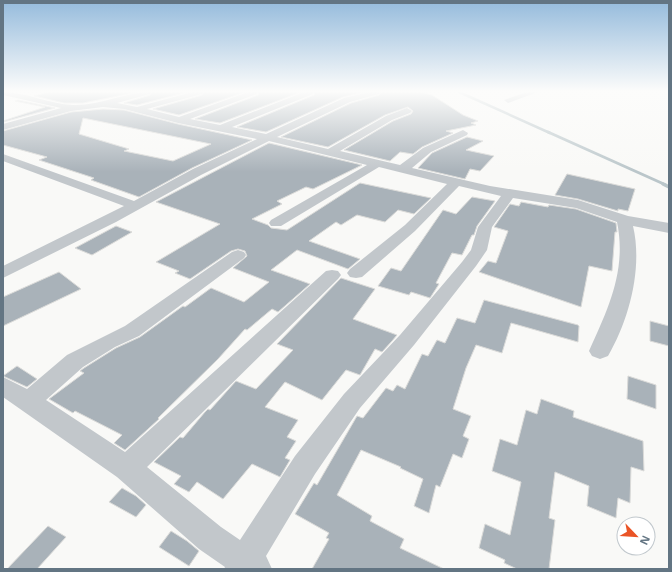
<svg xmlns="http://www.w3.org/2000/svg" width="672" height="572" font-family="'Noto Sans',sans-serif">
<style>
.lines{fill:none;stroke-linecap:round;stroke-linejoin:round}
.stream-far2{stroke:#bac6ca;stroke-width:2.5}
.stream-far1{stroke:#bac6ca;stroke-width:3}
.stream{stroke:#bac6ca;stroke-width:3.5}
.building{fill:#a9b2b9;stroke:#dbdbd9;fill-rule:evenodd}
.street{fill:#c2c7cb;fill-rule:evenodd}
</style>
<rect width="100%" height="100%" fill="#f9f9f7"/>
<g class="lines">
<!-- stream-far2 -->
<polyline class="stream-far2" points="459,92 550,133"/>
<!-- stream-far1 -->
<polyline class="stream-far1" points="548,132 666,185"/>
<!-- stream -->
<polyline class="stream" points="663,184 669,187"/>
</g>
<!-- building -->
<g class="building">
<polygon points="48,92 138,92 83,103 64,103 34,96"/>
<polygon points="152,92 188,92 137,105 124,103 150,95"/>
<polygon points="204,92 245,92 179,115 153,109 202,95"/>
<polygon points="259,92 301,92 220,123 195,119 258,95"/>
<polygon points="315,92 365,92 343,97 266,132 237,127 314,95"/>
<polygon points="381,92 421,92 432,95 463,115 478,121 471,123 476,125 446,131 453,133 422,147 413,154 400,152 390,161 344,150 393,121 411,114 413,111 408,107 385,115 328,147 281,137 351,103 379,95"/>
<polygon points="18,100 55,108 3,122 3,121 45,107 15,101"/>
<path d="M 103,109 L 124,110 L 178,124 L 252,140 L 192,168 L 139,197 L 91,180 L 94,178 L 39,160 L 47,157 L 3,145 L 3,131 L 71,112 ZM 83,118 L 211,144 L 173,161 L 124,151 L 129,149 L 79,134 Z"/>
<polygon points="467,137 483,141 466,150 494,156 480,171 470,169 465,179 418,168 432,153"/>
<polygon points="269,143 362,165 313,189 306,187 277,201 282,204 252,219 268,225 271,228 287,230 360,183 431,198 414,214 398,210 385,222 357,215 341,225 336,222 309,241 360,259 348,269 297,250 271,270 310,284 278,312 272,309 247,330 245,329 218,359 158,418 159,419 125,450 114,443 122,435 75,411 73,413 49,399 84,373 80,371 84,368 116,348 140,337 183,306 185,307 211,288 244,302 269,282 233,268 247,256 245,251 238,249 231,251 190,279 175,273 179,271 156,262 220,224 156,202"/>
<polygon points="567,174 635,189 628,211 618,209 618,211 578,199 555,195"/>
<polygon points="472,197 495,201 477,226 474,235 472,235 462,255 452,253 436,283 439,284 430,298 411,292 409,295 378,286 391,268 401,271 443,210 456,214"/>
<polygon points="521,202 548,207 549,205 576,209 616,223 617,232 615,232 612,271 589,266 581,307 479,272 488,261 496,263 508,231 494,227 510,204 519,206"/>
<polygon points="116,226 132,232 92,255 75,248"/>
<polygon points="59,272 81,289 3,326 3,297"/>
<polygon points="341,278 375,289 353,319 397,335 392,341 382,352 375,349 360,375 346,370 322,400 285,382 265,407 298,420 287,437 296,441 285,458 290,460 280,477 252,464 223,499 197,482 189,492 174,484 181,476 154,462 180,437 183,438 205,412 208,409 210,410 236,381 256,389 293,350 277,344"/>
<polygon points="484,300 578,325 579,326 578,342 511,323 502,353 476,345 466,368 453,409 471,416 463,436 469,439 462,458 453,454 440,487 436,485 429,513 414,506 423,479 400,468 401,467 361,450 337,495 372,516 370,521 404,539 400,548 444,569 312,569 329,539 326,538 329,533 295,514 314,483 317,485 357,416 363,418 386,388 393,391 397,385 405,389 422,354 428,356 437,340 445,343 457,318 475,323"/>
<polygon points="650,321 669,326 669,346 650,341"/>
<polygon points="17,366 37,379 27,387 3,376"/>
<polygon points="628,376 656,385 656,409 627,399"/>
<polygon points="541,399 574,411 573,417 643,441 644,471 631,467 630,503 618,498 616,518 587,506 589,486 555,472 549,518 555,520 549,569 517,569 504,563 505,560 479,548 485,524 510,535 521,482 492,471 500,439 517,445 526,410 537,414"/>
<polygon points="122,488 136,496 146,505 136,517 109,502"/>
<polygon points="48,526 66,537 37,569 7,569"/>
<polygon points="171,531 187,541 199,551 189,566 159,547"/>
</g>
<g class="lines">
<!-- street -->
<g class="street">
<path d="M 3,92 C 26,92 49,104 73,105 C 100,106 124,92 151,92 L 150,94 L 117,103 L 137,107 L 192,92 L 203,92 L 202,94 L 147,109 L 179,117 L 248,92 L 258,92 L 257,94 L 190,119 L 220,125 L 304,92 L 314,92 L 313,94 L 232,127 L 266,134 L 344,98 L 369,92 L 380,92 L 379,94 L 350,102 L 277,137 L 328,149 L 386,116 L 407,108 L 412,111 L 410,113 L 392,120 L 340,151 L 400,165 L 423,148 L 463,130 L 468,133 L 467,135 L 431,152 L 412,168 L 490,186 L 578,200 L 628,216 L 669,223 L 669,233 L 633,226 C 643,268 629,320 608,356 L 600,359 L 592,356 L 589,351 C 608,309 627,270 617,222 L 576,208 L 513,198 L 492,227 L 487,250 L 476,266 L 414,345 L 360,408 L 315,474 L 266,556 L 272,569 L 224,569 L 225,567 L 199,549 L 117,477 L 3,397 L 3,377 L 27,389 L 67,355 L 125,326 L 232,252 L 238,250 L 244,252 L 246,255 L 244,258 L 139,336 L 115,347 L 83,367 L 46,400 L 125,452 L 326,271 L 332,270 L 338,271 L 341,275 L 338,279 L 147,467 L 221,527 L 240,540 L 295,456 L 344,394 L 400,335 L 462,262 L 471,250 L 478,227 L 501,196 L 459,186 L 415,231 L 362,277 L 356,278 L 350,277 L 347,273 L 350,269 L 405,225 L 447,184 L 379,167 L 281,226 L 271,226 L 269,223 L 271,220 L 367,165 L 269,141 L 201,175 L 116,222 L 3,278 L 3,266 L 124,206 L 3,161 L 3,154 L 134,201 L 193,169 L 257,139 L 178,123 L 124,109 L 103,107 L 71,111 L 3,130 L 3,124 L 61,108 L 3,95 Z"/>
<polygon points="527,92 538,92 508,103 504,100"/>
</g>
</g>
<!-- sky -->
<linearGradient id="sky" x2="0" y2="1"><stop stop-color="#95bbdc"/><stop offset="0.53" stop-color="#fcfcfb"/><stop offset="1" stop-color="#fcfcfb" stop-opacity="0"/></linearGradient>
<rect width="672" height="172" fill="url(#sky)"/>
<!-- border -->
<rect width="672" height="572" fill="none" stroke="#637583" stroke-width="8"/>
<!-- north arrow -->
<g transform="translate(636 536) rotate(115)"><circle r="19" fill="#ffffff" stroke="#c1c8cd"/>
<path d="M0-3L7 15L0 10L-7 15Z" fill="#ea5426"/>
<text y="-6" font-size="11" font-weight="bold" text-anchor="middle" fill="#637583">N</text>
</g>
</svg>
